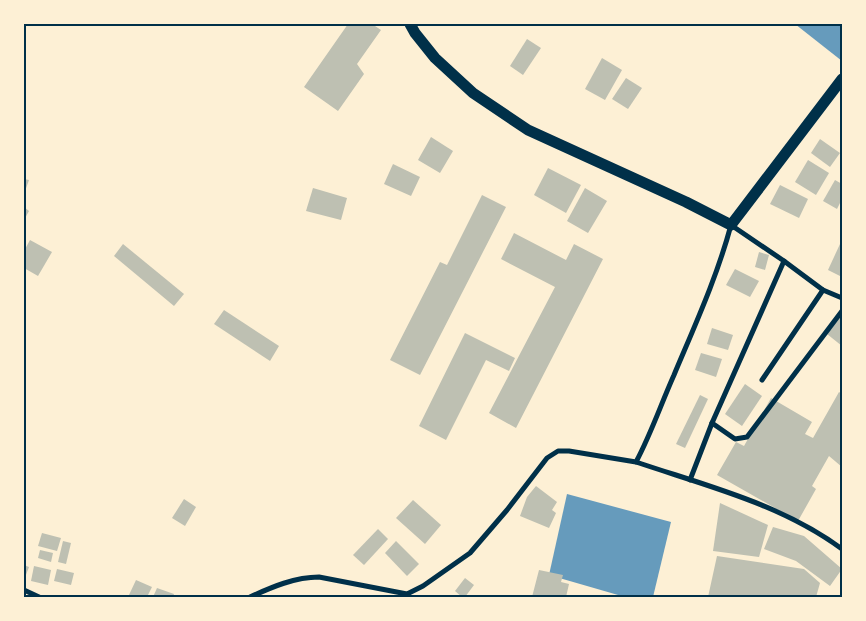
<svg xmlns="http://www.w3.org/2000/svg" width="866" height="621" font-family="'Open Sans',sans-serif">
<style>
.water{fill:#669bbc}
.building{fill:#bec0b2}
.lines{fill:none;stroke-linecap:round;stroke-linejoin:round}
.minor{stroke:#003049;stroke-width:5}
.primary{stroke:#003049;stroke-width:11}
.neatline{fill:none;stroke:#003049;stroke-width:2}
</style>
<rect width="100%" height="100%" fill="#fdf0d5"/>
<!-- water -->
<g class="water">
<polygon points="795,24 842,24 842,61"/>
<polygon points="567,494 671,522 653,597 625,597 549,575"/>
</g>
<!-- building -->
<g class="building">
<polygon points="348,24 372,24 381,30 357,64 364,74 338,111 304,87"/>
<polygon points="527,39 541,48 523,75 510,66"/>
<polygon points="602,58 622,70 605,100 585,89"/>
<polygon points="626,78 642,88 628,109 612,99"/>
<polygon points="431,137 453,151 440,173 418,160"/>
<polygon points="820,139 840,153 830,167 811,153"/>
<polygon points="808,160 829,173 816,195 795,182"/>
<polygon points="393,164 420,177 411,196 384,184"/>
<polygon points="548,168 581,185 566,213 534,195"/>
<polygon points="24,179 29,180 24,194"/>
<polygon points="835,180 842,184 842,199 837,209 823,201"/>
<polygon points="780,185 808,199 799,218 770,204"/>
<polygon points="313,188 347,198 341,220 306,211"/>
<polygon points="585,188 607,201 588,233 567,221"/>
<polygon points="482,195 506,207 420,375 390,360 440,262 447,265"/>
<polygon points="24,207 29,211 24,220"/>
<polygon points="514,233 566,260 574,244 603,259 516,428 489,413 555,287 501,259"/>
<polygon points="30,240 52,252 38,276 24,268 24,251"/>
<polygon points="123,244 184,294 174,306 114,256"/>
<polygon points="840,244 842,245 842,277 828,270"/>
<polygon points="759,252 769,255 765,270 755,267"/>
<polygon points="735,269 759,281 750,297 726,285"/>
<polygon points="224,310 279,346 270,361 214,324"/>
<polygon points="842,314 842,346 827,334"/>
<polygon points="712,328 733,335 728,350 707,344"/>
<polygon points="465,333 515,358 509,371 486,360 446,440 419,426"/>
<polygon points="701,353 722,359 716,377 695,370"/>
<polygon points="745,384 762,396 742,426 725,414"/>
<polygon points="839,392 842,394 842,467 829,456 812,486 816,489 798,521 717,475 736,442 744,446 771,398 812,422 805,434 813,438"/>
<polygon points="700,395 708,399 685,448 676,444"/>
<polygon points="536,486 557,502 552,510 556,513 549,528 520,516 527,497"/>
<polygon points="184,499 196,507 185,526 172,518"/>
<polygon points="413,500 441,525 425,544 396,518"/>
<polygon points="720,503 768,525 759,557 713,551"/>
<polygon points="773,527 804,536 842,569 830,586 796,561 764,549"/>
<polygon points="378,529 388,539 364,565 353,555"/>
<polygon points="42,533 61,538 57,551 38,546"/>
<polygon points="63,541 71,543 66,564 58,562"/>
<polygon points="396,541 419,564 407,576 385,553"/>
<polygon points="40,550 53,553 51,562 38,558"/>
<polygon points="717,556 804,569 820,583 816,597 708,597"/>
<polygon points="24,565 29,567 24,580"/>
<polygon points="34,566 51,570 48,585 31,581"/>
<polygon points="57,569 74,573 71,585 54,581"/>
<polygon points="539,570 563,575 561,582 569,584 566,597 532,597"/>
<polygon points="465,578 474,585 465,597 462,597 455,591"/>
<polygon points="136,580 152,587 147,597 135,597 129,595"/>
<polygon points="157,588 174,594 173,597 153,597"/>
</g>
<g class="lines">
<!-- minor -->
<g class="minor">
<polyline points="762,380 823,290"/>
<polyline points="712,423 735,439 747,437 842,311"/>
<path d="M 636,462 C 707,486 781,504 842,549"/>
<polyline points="690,480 712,423 784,261"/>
<polyline points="24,590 39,597"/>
<path d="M 250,597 C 272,587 295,577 319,577 L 407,594 L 423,586 L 470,553 L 507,510 L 547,458 L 558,451 L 569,451 L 636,462 C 651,434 661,404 674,375 C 695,325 717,277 731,225 L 784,261 L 823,290 L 842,298"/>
</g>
<!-- primary -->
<polyline class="primary" points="410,24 415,33 435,58 473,93 528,130 686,202 731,225 842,79"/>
</g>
<!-- border -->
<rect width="866" height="621" fill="none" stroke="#fdf0d5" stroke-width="50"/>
<rect x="25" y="25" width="816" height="571" class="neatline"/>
</svg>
